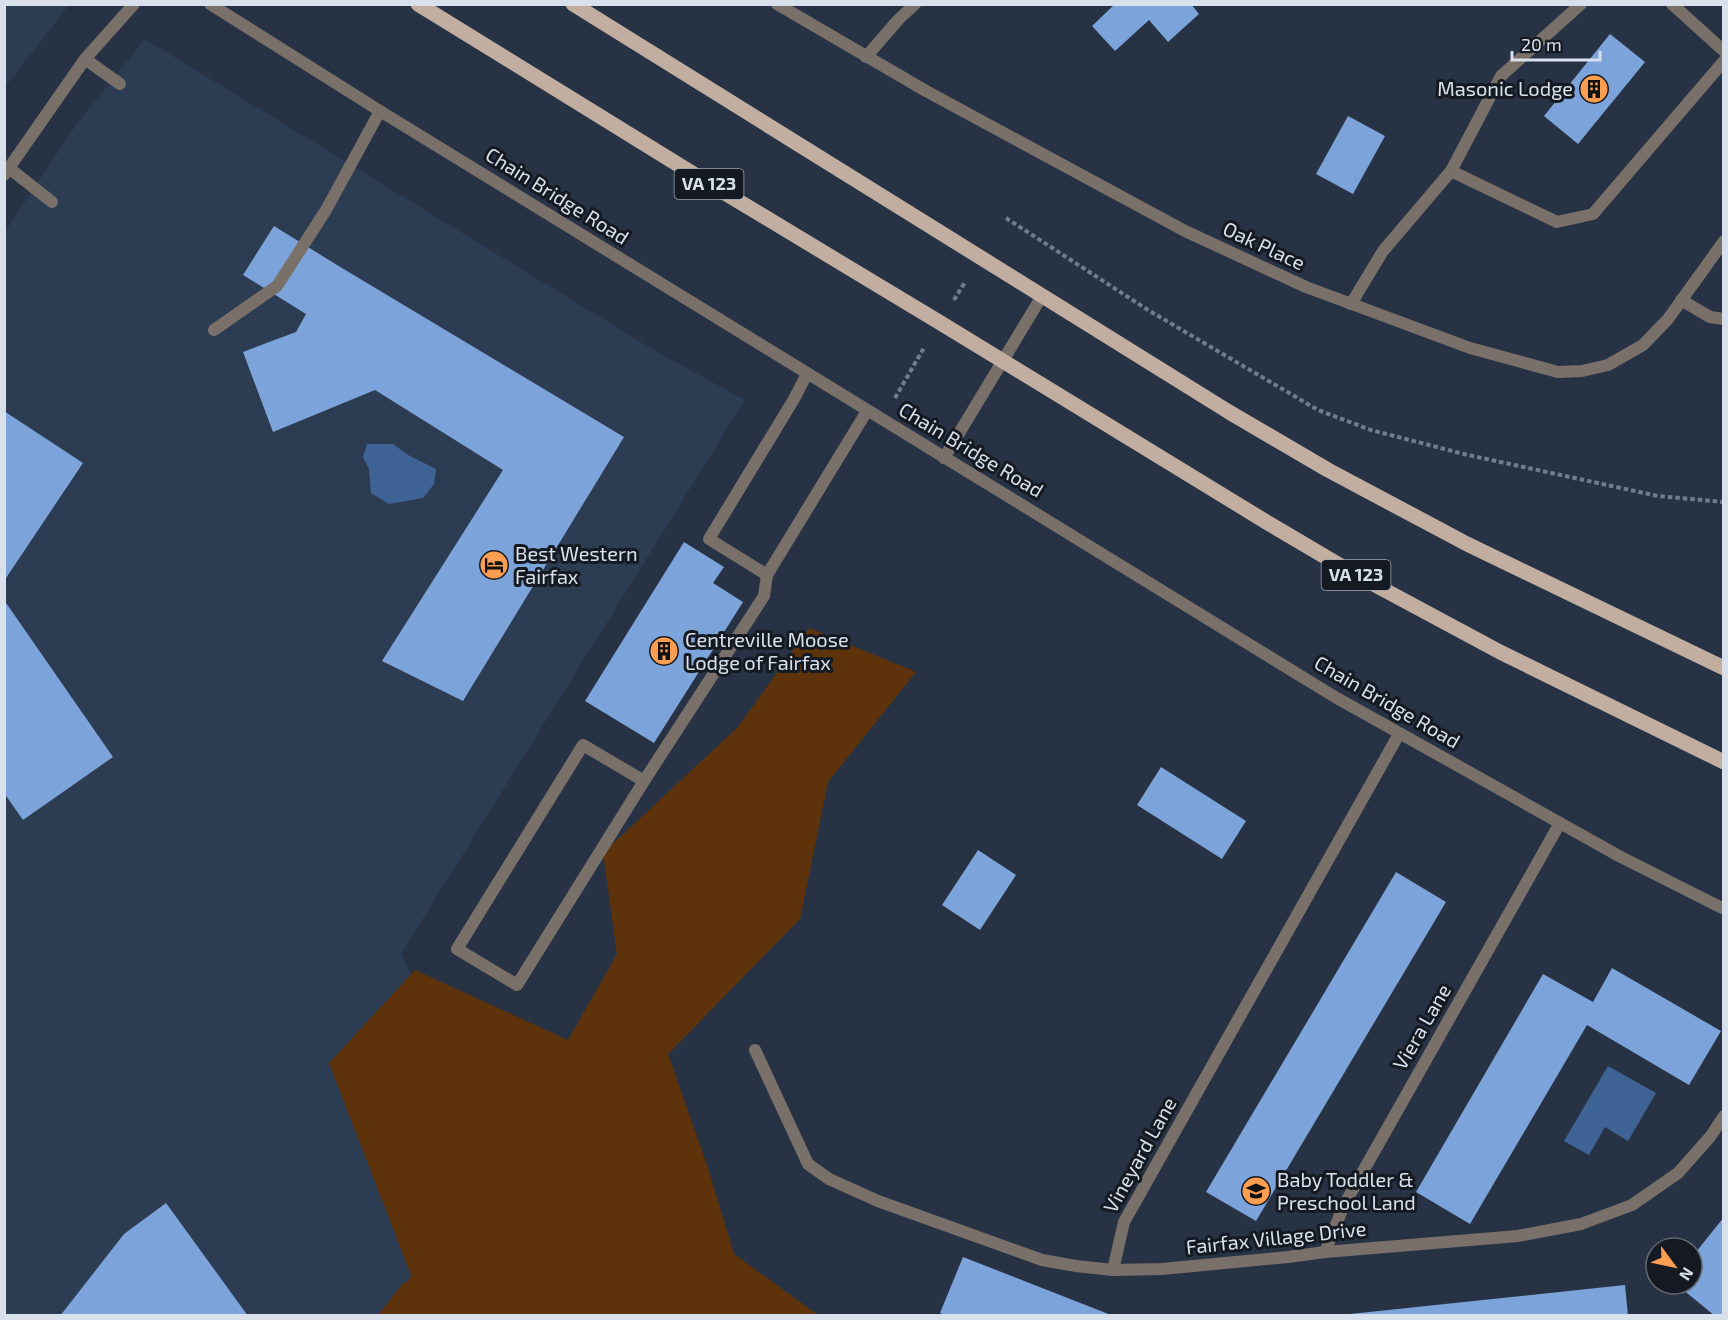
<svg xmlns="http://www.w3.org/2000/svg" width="1728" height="1320" font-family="'Exo 2',sans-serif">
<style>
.built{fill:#2c3c53}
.green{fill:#5e330b}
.water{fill:#406395}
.building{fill:#7da4da}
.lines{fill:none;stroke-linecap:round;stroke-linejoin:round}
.path{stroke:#727d8b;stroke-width:4;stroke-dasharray:4.5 3;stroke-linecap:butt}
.service{stroke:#7a706a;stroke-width:12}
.minor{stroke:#7a706a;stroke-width:12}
.tertiary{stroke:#7a706a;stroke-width:12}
.primary{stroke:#c1aea0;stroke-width:15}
.labels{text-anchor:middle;stroke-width:6;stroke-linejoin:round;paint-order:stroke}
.shield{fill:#151a22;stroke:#9ea5af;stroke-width:1.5}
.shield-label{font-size:18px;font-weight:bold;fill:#d8e0eb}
.poi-label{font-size:20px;fill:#d8e0eb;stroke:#151a22;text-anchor:start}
.street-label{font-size:20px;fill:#d8e0eb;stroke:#151a22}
</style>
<rect width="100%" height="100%" fill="#273344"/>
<!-- built -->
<g class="built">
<polygon points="5,4 69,5 5,87 4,5"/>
<polygon points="145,39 659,353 745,400 401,954 437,1028 519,1172 378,1315 5,1316 5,232 76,125"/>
</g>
<!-- green -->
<polygon class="green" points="809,628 916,672 828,782 800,919 668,1054 708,1168 734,1254 818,1315 378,1315 404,1282 407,1283 411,1275 329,1063 415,970 568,1040 617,954 603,853 738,727"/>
<!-- water -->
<g class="water">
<polygon points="367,444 393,444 408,455 436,469 434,484 423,498 389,504 371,493 369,469 363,457"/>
<polygon points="1608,1066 1656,1093 1628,1141 1605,1127 1589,1155 1564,1141"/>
</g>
<!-- building -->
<g class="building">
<polygon points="1115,4 1191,4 1199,14 1168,42 1149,20 1115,51 1092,26"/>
<polygon points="1610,34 1645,62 1578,144 1544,116"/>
<polygon points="1348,116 1385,136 1353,194 1316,174"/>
<polygon points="274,226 337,265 624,437 463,701 382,661 503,470 375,390 273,432 243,352 296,332 306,314 243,275"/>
<polygon points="4,411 83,463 4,581"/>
<polygon points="684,542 724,567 713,583 743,602 654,743 585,701"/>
<polygon points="4,600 113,757 23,820 4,793"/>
<polygon points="1161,767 1246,821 1222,859 1137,805"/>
<polygon points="978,850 1016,875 980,930 942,905"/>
<polygon points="1396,872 1446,902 1256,1221 1206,1192"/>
<polygon points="1612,968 1721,1031 1689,1085 1587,1025 1470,1224 1416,1192 1543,974 1593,1002"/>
<polygon points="166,1203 248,1316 60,1316 124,1234"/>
<polygon points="1724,1217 1724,1316 1715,1316 1676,1284 1692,1284 1692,1257"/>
<polygon points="963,1257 1111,1315 1111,1316 946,1316 940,1313"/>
<polygon points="1625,1285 1628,1316 1350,1316 1350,1314"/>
</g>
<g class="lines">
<!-- path -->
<g class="path">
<polyline points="1006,218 1148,310 1318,410 1371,430 1468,455 1658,496 1724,502"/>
<polyline points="954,300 965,282"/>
<polyline points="895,398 925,346"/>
</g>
<!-- service -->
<g class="service">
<polyline points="1672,4 1724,51"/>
<polyline points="85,59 120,84"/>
<polyline points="9,168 52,202"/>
<polyline points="1451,171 1557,222 1593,214 1724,61"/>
<polyline points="1351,304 1383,251 1451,171 1501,76 1581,4"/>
<polyline points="214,330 277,286 326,210 380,111"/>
<polyline points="807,374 794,399 709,539 767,575 867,411"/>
<polyline points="644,781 583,745 457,949 517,985 644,781 764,596 767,575"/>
<polyline points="755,1050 808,1164 829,1179 878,1201 1042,1260 1076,1266 1113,1270 1162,1269 1288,1257 1325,1252 1518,1236 1581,1224 1632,1205 1678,1173 1710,1137 1724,1116"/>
<polyline points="1325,1252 1344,1205 1560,823"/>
<polyline points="1113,1270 1124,1222 1399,734"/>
</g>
<!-- minor -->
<g class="minor">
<polyline points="210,4 380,111 1335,697 1619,856 1724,909"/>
<polyline points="777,4 926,91 1185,231 1306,287 1470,348 1558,372 1582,371 1608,365 1643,345 1668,319 1724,241"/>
<polyline points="866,57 898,20 915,4"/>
<polyline points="1681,300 1710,317 1724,319"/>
<polyline points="944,458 1042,296"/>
</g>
<!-- tertiary -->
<polyline class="tertiary" points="4,175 85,59 134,4"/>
<!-- primary -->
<g class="primary">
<polyline points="418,4 695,175 939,322 1268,523 1351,572 1500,652 1724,762"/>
<polyline points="573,4 1229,412 1328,470 1467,544 1724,668"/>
</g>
</g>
<!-- icons -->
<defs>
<g id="building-disc" transform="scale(1.5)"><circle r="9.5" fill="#fb9e52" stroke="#151a22"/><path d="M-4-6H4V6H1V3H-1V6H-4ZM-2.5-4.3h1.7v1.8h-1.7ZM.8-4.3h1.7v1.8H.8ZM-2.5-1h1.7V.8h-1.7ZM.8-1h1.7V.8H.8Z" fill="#111"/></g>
<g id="hotel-disc" transform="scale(1.5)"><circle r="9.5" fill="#fb9e52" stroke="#151a22"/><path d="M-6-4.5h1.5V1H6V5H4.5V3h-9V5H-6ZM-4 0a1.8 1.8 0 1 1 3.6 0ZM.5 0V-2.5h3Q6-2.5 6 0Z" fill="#111"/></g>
<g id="school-disc" transform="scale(1.5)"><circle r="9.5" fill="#fb9e52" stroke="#151a22"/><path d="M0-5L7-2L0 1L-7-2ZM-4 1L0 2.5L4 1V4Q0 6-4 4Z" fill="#111"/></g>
</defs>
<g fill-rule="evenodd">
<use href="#building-disc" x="1594" y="89"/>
<use href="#hotel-disc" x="494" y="565"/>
<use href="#building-disc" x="664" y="651"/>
<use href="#school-disc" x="1256" y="1191"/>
</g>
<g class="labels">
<!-- shield labels -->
<g class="shield">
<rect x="674.5" y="169" width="69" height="30" rx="4.5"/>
<rect x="1321.5" y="560" width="69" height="30" rx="4.5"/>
</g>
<g class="shield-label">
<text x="709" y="190">VA 123</text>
<text x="1356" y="581">VA 123</text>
</g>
<!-- poi labels -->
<g class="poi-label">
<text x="1573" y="96" text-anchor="end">Masonic Lodge</text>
<text x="515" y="561">Best Western<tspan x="515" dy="23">Fairfax</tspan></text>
<text x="685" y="647">Centreville Moose<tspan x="685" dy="23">Lodge of Fairfax</tspan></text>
<text x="1277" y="1187">Baby Toddler &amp;<tspan x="1277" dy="23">Preschool Land</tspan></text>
</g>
<!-- street labels -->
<g class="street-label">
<text transform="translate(557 196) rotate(32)" y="7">Chain Bridge Road</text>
<text transform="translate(1264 246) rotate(25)" y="7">Oak Place</text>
<text transform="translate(971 450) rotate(31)" y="7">Chain Bridge Road</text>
<text transform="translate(1387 702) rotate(30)" y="7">Chain Bridge Road</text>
<text transform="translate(1422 1027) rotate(-60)" y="7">Viera Lane</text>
<text transform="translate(1140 1155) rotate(-61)" y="7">Vineyard Lane</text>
<text transform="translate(1276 1238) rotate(-6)" y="7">Fairfax Village Drive</text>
</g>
</g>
<!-- border -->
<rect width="1728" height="1320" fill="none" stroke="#d8e0eb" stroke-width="12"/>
<!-- north arrow -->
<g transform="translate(1674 1266) rotate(123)"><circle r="28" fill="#151a22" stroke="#636972" stroke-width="1.5"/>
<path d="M0-4.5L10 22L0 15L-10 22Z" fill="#fb9e52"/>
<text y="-9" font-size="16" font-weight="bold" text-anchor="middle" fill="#d8e0eb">N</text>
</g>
<!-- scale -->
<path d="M1512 51v9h88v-9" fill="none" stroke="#d8e0eb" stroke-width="3"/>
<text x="1521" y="51" font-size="18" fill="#d8e0eb" stroke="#151a22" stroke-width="4.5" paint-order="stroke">20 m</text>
</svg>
